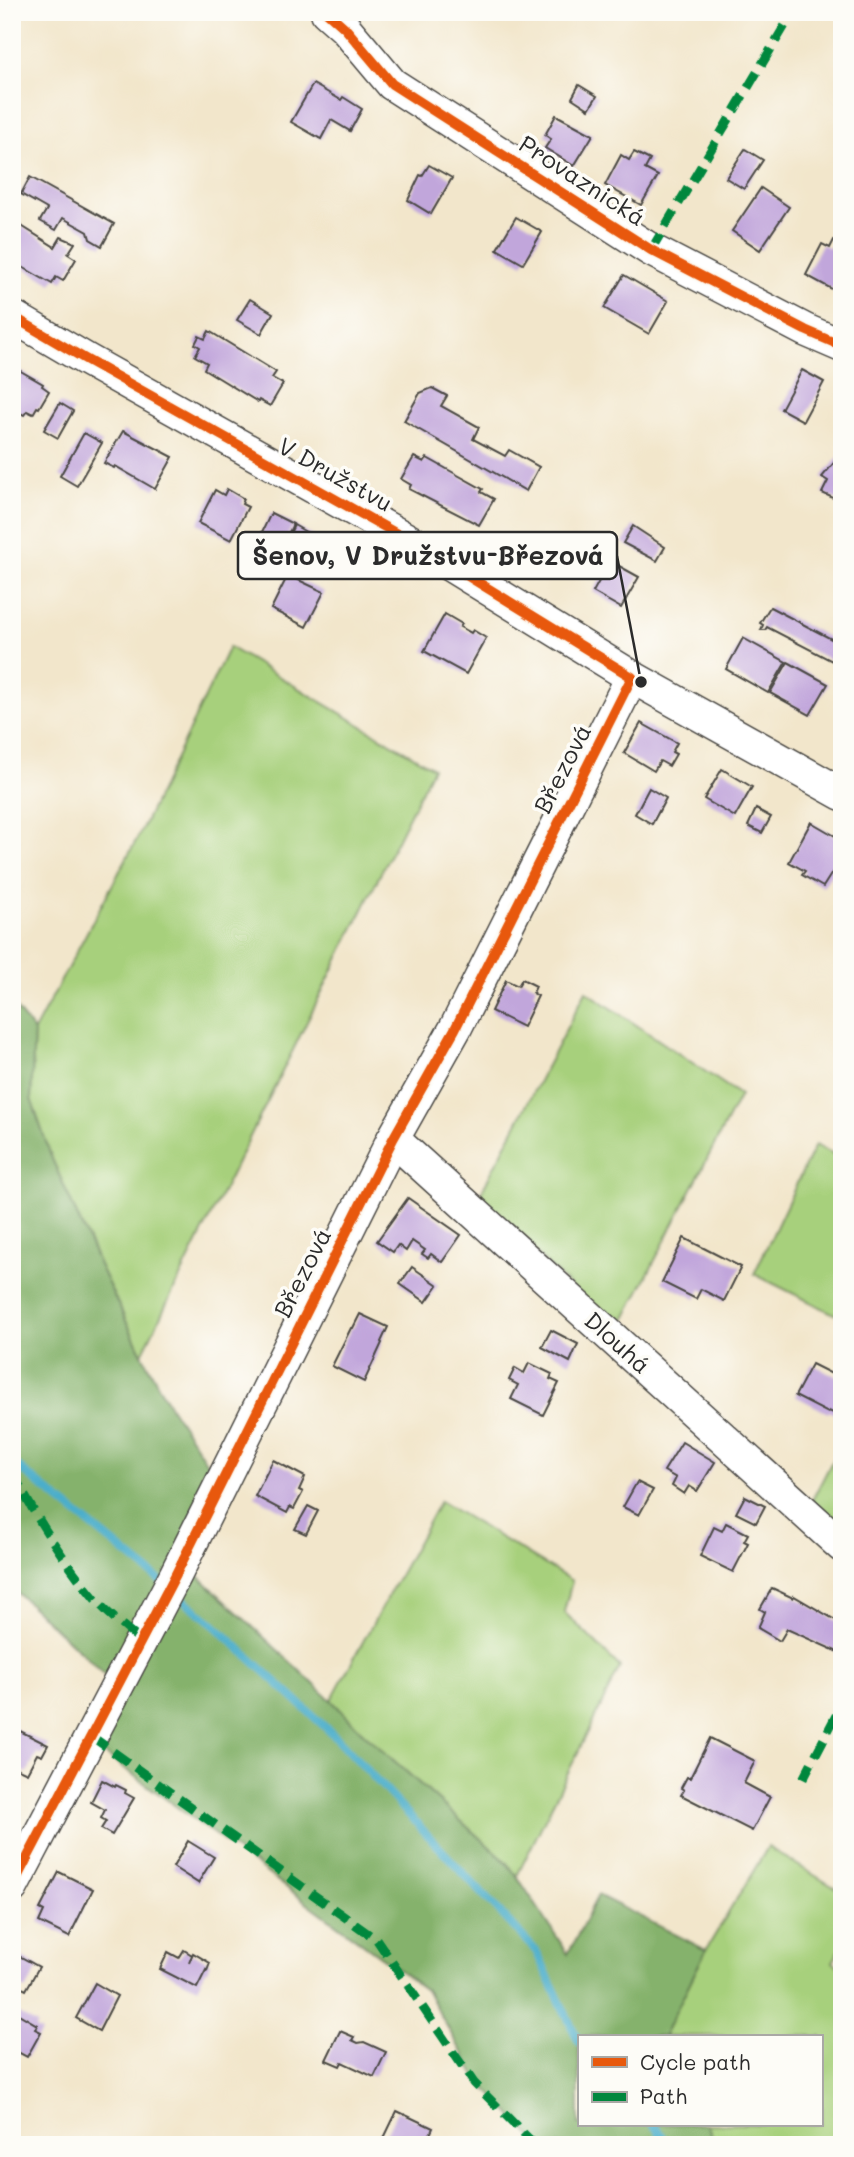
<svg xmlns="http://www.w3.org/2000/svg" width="854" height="2157" font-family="Mali,sans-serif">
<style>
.green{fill:#a7d07c;stroke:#697e54;stroke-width:2}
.forest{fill:#85b26c;stroke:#586e4c;stroke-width:2}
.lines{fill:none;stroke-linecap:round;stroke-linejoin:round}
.stream{stroke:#4baeca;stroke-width:8}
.building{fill:#c1a6db}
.minor-casing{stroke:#494743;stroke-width:35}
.minor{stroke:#fff;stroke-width:32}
.quiet{stroke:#00873e;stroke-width:9;stroke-dasharray:18 9;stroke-linecap:butt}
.cycleway-casing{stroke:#fdfcf7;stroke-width:15}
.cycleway{stroke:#e8590c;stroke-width:10}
.labels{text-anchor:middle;stroke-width:7;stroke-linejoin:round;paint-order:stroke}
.street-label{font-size:24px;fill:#2b2b2b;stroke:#fdfcf7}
.leader{fill:none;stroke:#2b2b2b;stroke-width:2.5}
.callout-dot{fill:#2b2b2b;stroke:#fdfcf7;stroke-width:2.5}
.callout{fill:#fdfcf7;stroke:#2b2b2b;stroke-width:2.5}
.callout-label{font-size:26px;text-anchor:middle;font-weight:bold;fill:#2b2b2b}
</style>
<rect width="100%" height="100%" fill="#fdfcf7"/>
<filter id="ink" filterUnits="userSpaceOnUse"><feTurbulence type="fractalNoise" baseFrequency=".0143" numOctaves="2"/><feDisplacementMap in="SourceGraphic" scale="14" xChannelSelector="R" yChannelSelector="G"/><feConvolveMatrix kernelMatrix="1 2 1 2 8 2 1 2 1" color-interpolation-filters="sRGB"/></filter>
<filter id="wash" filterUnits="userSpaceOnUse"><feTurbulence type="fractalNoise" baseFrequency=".00686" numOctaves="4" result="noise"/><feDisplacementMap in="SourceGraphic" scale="28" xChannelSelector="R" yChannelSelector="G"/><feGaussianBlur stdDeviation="1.57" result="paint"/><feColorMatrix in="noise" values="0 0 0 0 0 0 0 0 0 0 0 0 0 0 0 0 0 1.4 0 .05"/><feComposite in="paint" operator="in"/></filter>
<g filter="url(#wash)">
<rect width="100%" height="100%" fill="#f2e6cb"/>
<!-- green -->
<g class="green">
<polygon points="229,647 433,768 142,1354 99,1265 52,1159 31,1099 34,1031 139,835"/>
<polygon points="586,991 740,1095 618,1332 478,1198"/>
<polygon points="815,1145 842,1158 842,1318 754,1274"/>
<polygon points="842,1442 842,1534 810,1504"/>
<polygon points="440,1501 572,1581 564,1612 620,1667 517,1876 504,1860 360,1730 331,1700"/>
<polygon points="768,1847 842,1892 842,1946 833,1962 842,1968 842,2145 715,2145 706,2124 821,2124 821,2036 666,2036 665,2033 706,1950"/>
</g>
<!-- forest -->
<g class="forest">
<polygon points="12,1004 34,1031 31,1099 52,1159 99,1265 142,1354 167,1402 217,1478 113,1682 12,1588"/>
<polygon points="190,1568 331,1700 360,1730 504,1860 517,1876 568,1954 598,1895 706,1950 665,2033 666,2036 579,2036 579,2124 707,2124 716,2145 540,2145 478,2080 426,1990 91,1744"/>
</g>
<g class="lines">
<!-- stream -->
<g class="stream">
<polyline points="12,1462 163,1583"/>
<polyline points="173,1591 212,1623 337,1738 536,1951 579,2042"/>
<polyline points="653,2124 669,2145"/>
</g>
</g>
<g id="blocks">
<!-- building -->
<g class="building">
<polygon points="313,84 341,100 343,97 362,109 350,131 331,120 321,139 291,122"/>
<polygon points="579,85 597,96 589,109 572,98"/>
<polygon points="556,115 593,135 574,166 545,148 551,139 545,135"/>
<polygon points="745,149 763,160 744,189 726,178"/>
<polygon points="634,152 650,160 645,169 658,176 641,205 605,185 621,155 629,160"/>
<polygon points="429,165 452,178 431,214 408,200 420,175 422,176"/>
<polygon points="30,177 114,224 102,246 90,239 88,232 63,218 56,230 40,221 47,209 21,194"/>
<polygon points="761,188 789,207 760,250 732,231"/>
<polygon points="516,217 542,232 523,264 497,249"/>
<polygon points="12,220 55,247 61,237 75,243 68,254 76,259 63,281 56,277 52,284 12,261"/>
<polygon points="834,240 842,244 842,287 839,293 806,275 822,244 830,248"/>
<polygon points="624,275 668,301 649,334 604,308"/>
<polygon points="250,299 273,313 261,334 237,320"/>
<polygon points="209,331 276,372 272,378 283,384 270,406 259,400 258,402 204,369 207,363 195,356 200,347 195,344 199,336 205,339"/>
<polygon points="12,366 43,384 42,386 49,391 39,408 37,407 33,414 27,411 24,415 12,408"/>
<polygon points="802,370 824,382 803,421 781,409"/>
<polygon points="432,388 447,396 441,406 479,427 473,439 505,456 509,450 539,467 526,491 404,421 420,393"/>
<polygon points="60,403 73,411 58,438 44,430"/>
<polygon points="123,431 173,457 155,489 115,466 114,468 104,463"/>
<polygon points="84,433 102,443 77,486 60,476"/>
<polygon points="842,453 842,502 822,493 828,481 822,477"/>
<polygon points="414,457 424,462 427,458 454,473 483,489 481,492 494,499 479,525 409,489 411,485 401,479"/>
<polygon points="227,489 244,499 242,504 248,507 231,540 198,523 215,490 224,495"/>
<polygon points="271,513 293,524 283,545 261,534"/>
<polygon points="294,525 330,546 319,566 284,546"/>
<polygon points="633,526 665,547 657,561 623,543"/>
<polygon points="610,561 639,577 621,608 593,592"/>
<polygon points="288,575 324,592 306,627 271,609"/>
<polygon points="770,607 841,644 832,661 767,627 765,630 761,630 763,625 760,623"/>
<polygon points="445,614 462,624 460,627 471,633 473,630 486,638 466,674 424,651"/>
<polygon points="743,638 786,662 768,693 726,669"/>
<polygon points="788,662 828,684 810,715 770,693"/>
<polygon points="641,723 677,743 672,752 676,754 669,766 660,761 654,771 624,753"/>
<polygon points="722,769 752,787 735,817 704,799"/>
<polygon points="649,788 666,798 652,824 635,814"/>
<polygon points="756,809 771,817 762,833 748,826"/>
<polygon points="811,822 842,840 842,857 823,887 802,875 805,871 789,862"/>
<polygon points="522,979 536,986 533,993 538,996 523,1027 491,1011 506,980 518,986"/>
<polygon points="408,1198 461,1235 442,1262 431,1254 428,1258 422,1254 425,1250 412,1241 406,1251 398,1245 393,1252 377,1241"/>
<polygon points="684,1238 741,1267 724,1301 701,1289 696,1299 662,1282"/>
<polygon points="412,1267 438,1285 426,1302 400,1284"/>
<polygon points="360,1314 388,1327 381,1342 382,1343 364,1382 332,1366 351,1328 353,1328"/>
<polygon points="551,1330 578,1344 570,1362 542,1347"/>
<polygon points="529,1363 552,1374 550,1379 559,1383 543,1415 511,1399 518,1385 509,1380 515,1368 524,1373"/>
<polygon points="812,1364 842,1379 842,1417 829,1411 828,1413 795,1396"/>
<polygon points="682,1442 715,1462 697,1491 689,1486 684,1494 672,1486 676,1478 664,1471"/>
<polygon points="273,1460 305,1477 299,1490 303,1492 294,1509 290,1507 287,1513 255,1496"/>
<polygon points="637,1482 653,1490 639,1515 623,1507"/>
<polygon points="745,1496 765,1506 756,1523 736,1513"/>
<polygon points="308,1506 318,1511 306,1534 295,1529"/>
<polygon points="726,1523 748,1534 744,1541 748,1543 733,1572 700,1556 714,1527 722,1531"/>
<polygon points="772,1588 793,1598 794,1596 842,1624 840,1653 787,1629 780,1641 758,1628 765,1612 760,1609"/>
<polygon points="12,1727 48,1745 42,1756 37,1754 27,1773 12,1766"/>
<polygon points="710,1738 755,1761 744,1783 770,1797 752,1831 681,1795 684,1790 681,1788 687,1777 690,1778"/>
<polygon points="102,1780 115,1787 116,1785 126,1790 125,1793 134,1798 112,1835 101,1829 106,1821 101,1818 105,1810 91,1802"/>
<polygon points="188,1841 214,1857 198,1883 173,1867"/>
<polygon points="59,1872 93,1889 69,1937 39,1922 44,1911 40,1909"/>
<polygon points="184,1950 192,1955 189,1963 193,1953 210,1963 207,1971 206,1970 197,1988 160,1969 168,1952 179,1958"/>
<polygon points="12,1952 39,1967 26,1990 12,1983"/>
<polygon points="95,1983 117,1996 99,2031 76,2018"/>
<polygon points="12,2010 37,2025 35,2029 41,2032 27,2057 12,2049"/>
<polygon points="340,2031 354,2037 352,2040 358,2043 364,2042 386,2052 374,2077 342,2062 340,2066 326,2060"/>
<polygon points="397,2111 433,2128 425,2145 398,2145 384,2138"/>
</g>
</g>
</g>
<g filter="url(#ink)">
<use href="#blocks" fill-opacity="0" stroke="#494743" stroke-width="2"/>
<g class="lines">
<!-- minor casing -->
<g class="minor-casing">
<g id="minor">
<polyline points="327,12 345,28 392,84 651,250 805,330 842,346"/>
<polyline points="12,316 87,360 424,549 632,677 842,794"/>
<polyline points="393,1139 842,1546"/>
<polyline points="12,1887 175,1576 393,1139 455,1029 632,677"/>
</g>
</g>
<!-- minor -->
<use href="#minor" class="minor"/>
<!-- quiet -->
<g class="quiet">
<polyline points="651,250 793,12"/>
<path d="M 12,1472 C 34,1514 65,1564 96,1600 C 109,1615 126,1628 141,1641"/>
<polyline points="91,1736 377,1940 474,2083 535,2145"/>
<polyline points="803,1779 842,1704"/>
</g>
<!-- cycleway casing -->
<g class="cycleway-casing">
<g id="cycleway">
<polyline points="327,12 345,28 392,84 651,250 805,330 842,346"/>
<polyline points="12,316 87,360 424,549 632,677 455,1029 393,1139 175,1576 12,1887"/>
</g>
</g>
<!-- cycleway -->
<use href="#cycleway" class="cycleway"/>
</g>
</g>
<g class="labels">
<!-- street labels -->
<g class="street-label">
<text transform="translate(582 181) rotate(33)" y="8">Provaznická</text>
<text transform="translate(335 475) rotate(29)" y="8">V Družstvu</text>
<text transform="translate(563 769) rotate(-63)" y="8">Březová</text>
<text transform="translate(303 1273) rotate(-63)" y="8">Březová</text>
<text transform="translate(617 1343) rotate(42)" y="8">Dlouhá</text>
</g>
</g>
<!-- callouts -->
<path class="leader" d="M641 682L617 556"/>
<circle class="callout-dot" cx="641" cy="682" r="7"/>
<rect class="callout" x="238" y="532" width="379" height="47" rx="7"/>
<g class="callout-label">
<text x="428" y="565">Šenov, V Družstvu-Březová</text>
</g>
<!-- margin -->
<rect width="854" height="2157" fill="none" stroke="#fdfcf7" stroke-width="42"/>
<!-- legend -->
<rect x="578" y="2035" width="245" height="91" fill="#fdfcf7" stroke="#a9a8a5" stroke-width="2"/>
<rect x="592" y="2057" width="35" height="10" fill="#e8590c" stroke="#a9a8a5" stroke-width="2"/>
<text x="640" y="2070" font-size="21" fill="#2b2b2b">Cycle path</text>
<rect x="592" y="2092" width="35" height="10" fill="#00873e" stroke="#a9a8a5" stroke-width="2"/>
<text x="640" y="2104" font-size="21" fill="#2b2b2b">Path</text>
</svg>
